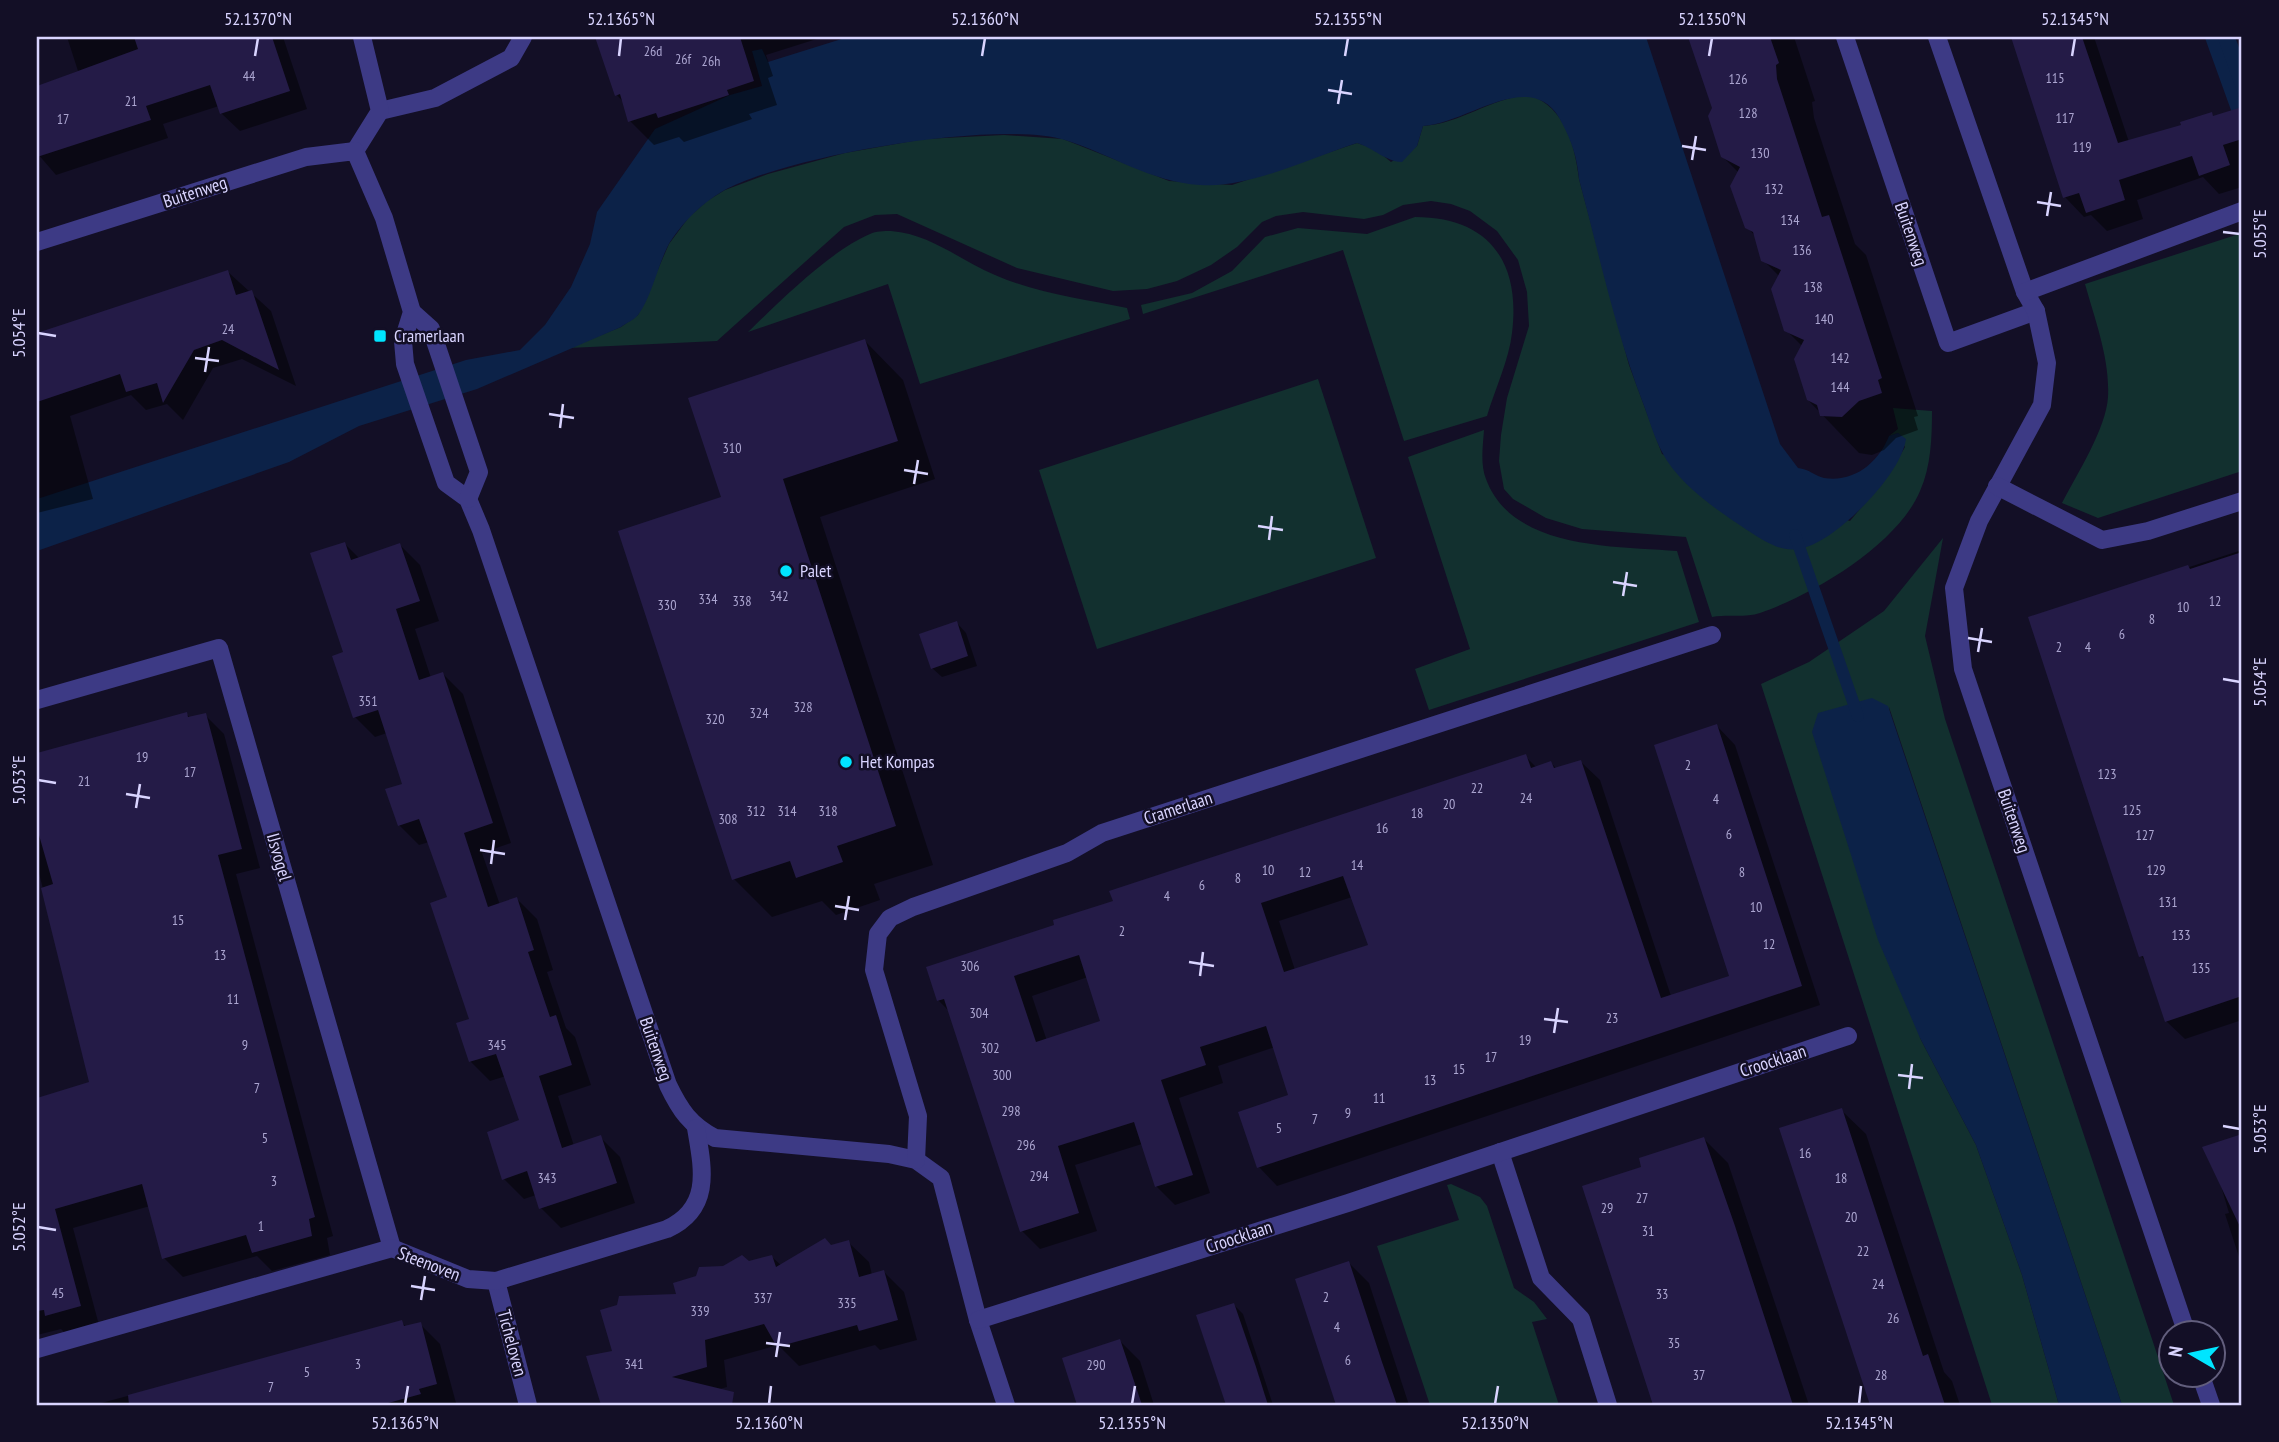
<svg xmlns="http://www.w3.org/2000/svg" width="2279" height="1442" font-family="'PT Sans Narrow',sans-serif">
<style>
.green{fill:#12302f}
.water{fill:#0c2248}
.shadow{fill:#0007;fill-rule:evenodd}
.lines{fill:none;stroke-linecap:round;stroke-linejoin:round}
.stream{stroke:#0c2248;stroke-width:12}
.building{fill:#241b47;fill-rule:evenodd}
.minor{stroke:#3d3a85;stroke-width:18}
.ticks{fill:none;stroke:#d9d4ff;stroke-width:2.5}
.poi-dot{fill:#00e5ff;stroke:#130f26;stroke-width:2.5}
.labels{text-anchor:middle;stroke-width:5;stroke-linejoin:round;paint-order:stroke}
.number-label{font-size:14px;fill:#aca6d1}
.street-label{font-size:18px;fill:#d9d4ff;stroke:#130f26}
.poi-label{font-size:18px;fill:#d9d4ff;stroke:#130f26;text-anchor:start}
.neatline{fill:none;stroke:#d9d4ff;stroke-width:2.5}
.ticks-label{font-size:18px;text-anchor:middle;fill:#d9d4ff}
</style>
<rect width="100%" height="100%" fill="#130f26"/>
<!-- green -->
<g class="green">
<path d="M 1530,95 C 1565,108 1575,145 1579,179 L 1629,365 L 1662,454 L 1850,521 L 1889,474 L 1905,447 L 1898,433 L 1889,436 L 1898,429 L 1893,408 L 1932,411 C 1932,437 1931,467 1920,491 C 1898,544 1813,595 1760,613 C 1746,618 1728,614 1712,617 L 1686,537 L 1582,529 L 1546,518 L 1513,499 L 1504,489 L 1499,461 L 1501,435 L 1507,398 L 1529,326 L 1527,292 L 1518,260 L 1497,231 L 1470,211 L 1451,204 L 1431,201 L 1403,205 L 1383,215 L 1364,219 L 1303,212 L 1276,216 L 1262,222 L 1237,247 L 1211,265 L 1177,281 L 1147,289 L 1113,291 L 1017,268 L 897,214 L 875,215 L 844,227 L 717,341 L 569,348 L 621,327 L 638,315 L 669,244 L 689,217 L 707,201 L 725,190 L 768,174 L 845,153 L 924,139 L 1004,135 L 1063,139 L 1169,181 L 1232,185 L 1357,143 L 1375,149 L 1391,162 L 1417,146 L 1423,126 C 1461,124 1492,97 1530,95 Z"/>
<path d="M 1415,217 C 1488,217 1521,261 1512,333 C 1509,360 1495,389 1487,416 L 1404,441 L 1343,250 L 1143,314 L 1141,305 L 1192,293 L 1232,271 L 1265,237 L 1298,228 L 1367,234 Z"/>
<path d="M 891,231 C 931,234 959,260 995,275 C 1036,293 1083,299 1127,308 L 1130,319 L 920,384 L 888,284 L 748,332 C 779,302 830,251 870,234 C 876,231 884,231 891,231 Z"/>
<path d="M 2242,233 L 2242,471 L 2098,518 L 2062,503 C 2077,474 2106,429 2108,397 C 2110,359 2095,320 2085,284 Z"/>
<polygon points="1318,379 1376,558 1097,649 1039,470"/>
<path d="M 1484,430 C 1483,445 1480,464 1486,479 C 1512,550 1615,546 1677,551 L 1699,622 L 1429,710 L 1415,669 L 1470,649 L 1408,457 Z"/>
<polygon points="1943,538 1925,636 1945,719 2174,1405 2122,1405 1889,707 1920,1038 1976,1145 2022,1275 2059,1405 1992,1405 1761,684 1809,662 1884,611"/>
<polygon points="1451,1184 1480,1197 1487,1206 1514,1288 1534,1302 1547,1319 1532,1322 1559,1405 1430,1405 1377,1246 1459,1220 1447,1185"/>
</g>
<!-- water -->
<g class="water">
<path d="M 848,37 L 1646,37 L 1780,444 L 1798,468 C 1809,469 1815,476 1824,478 C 1854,483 1879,462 1889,436 L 1898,433 L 1906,439 C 1901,472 1855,518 1828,536 C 1794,558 1779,551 1747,530 C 1717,510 1679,485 1662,452 C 1654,437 1649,419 1643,403 C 1615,330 1599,254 1579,179 C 1577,157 1572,142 1562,123 C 1533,64 1468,124 1423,126 L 1417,146 L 1402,162 C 1387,162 1373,148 1357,143 C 1310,158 1248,189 1200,185 C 1151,182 1110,154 1065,140 C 997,119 785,156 723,191 C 701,204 684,221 670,242 C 658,263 652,297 638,315 C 634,320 626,323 621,327 L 477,389 L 359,426 L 289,462 L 37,551 L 37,499 L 466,360 L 520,350 L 545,325 L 571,287 L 590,244 L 597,212 L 655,129 L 730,95 L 762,86 L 752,51 L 762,49 L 768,62 Z"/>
<polygon points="2214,37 2235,37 2242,55 2242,106"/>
<polygon points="1872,698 1888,706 2122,1405 2059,1405 2022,1275 1976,1145 1920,1038 1878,940 1812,732 1818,713"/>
</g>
<!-- shadow -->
<g class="shadow">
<polygon points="67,37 283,37 307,109 240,131 221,113 219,106 163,124 168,138 56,175 37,153 37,87 78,71"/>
<polygon points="597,37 823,37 766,55 773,76 768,78 777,105 749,114 752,119 684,142 679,137 654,145 630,121 624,103 617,95"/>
<polygon points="1697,37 1794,37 1815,101 1812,102 1814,118 1855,244 1866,255 1918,416 1914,417 1918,430 1896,438 1884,450 1872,455 1859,453 1808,400 1802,346 1786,330 1779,276 1763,260 1756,237 1747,227 1739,173 1723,157 1714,108 1693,45"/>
<polygon points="2013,37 2094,37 2129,142 2183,126 2211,114 2214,117 2242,109 2242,187 2219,194 2203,177 2137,200 2143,219 2107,231 2091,215 2084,217 2065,197"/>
<polygon points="228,272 271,311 296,386 242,359 213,368 183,420 167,404 146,410 131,395 70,416 93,499 37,513 37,335"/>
<polygon points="865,341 903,380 935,479 820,517 933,865 874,884 880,900 836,915 822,901 772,917 734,879 723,498"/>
<polygon points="345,544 360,559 400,545 420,565 439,621 415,629 431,678 443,674 463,694 511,843 482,853 500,905 517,899 537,919 553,970 547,972 566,1028 575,1037 591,1085 558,1096 574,1146 600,1137 620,1157 635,1203 561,1228 541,1208 536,1195 524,1199 504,1179 521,1122 506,1076 490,1081 470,1061 472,1020 449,899 429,842 419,845 399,825 405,785 387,733 375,737 355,717 345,653"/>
<polygon points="2242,550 2242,1020 2185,1039 2166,1021 2147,963 2141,956 2031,618"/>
<polygon points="957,623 966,633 977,666 942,677 932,668"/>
<polygon points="186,714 191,718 205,715 224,734 260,868 236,874 333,1236 327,1238 330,1255 272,1271 257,1256 183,1277 164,1258 150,1206 73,1228 99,1325 66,1334 61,1329 37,1335 37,1096 38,1100 91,1083 37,865 37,755"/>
<path d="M 1717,726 L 1735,745 L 1820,1005 L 1277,1186 L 1259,1167 L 1290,1096 L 1275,1047 L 1218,1066 L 1223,1083 L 1179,1098 L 1210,1193 L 1175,1205 L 1156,1186 L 1142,1144 L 1075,1165 L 1097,1231 L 1040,1249 L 1022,1231 L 950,1012 L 938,1000 L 1057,926 L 1115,902 L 1525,756 L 1537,768 L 1551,763 L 1557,769 L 1581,762 L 1600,780 L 1671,996 L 1731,977 ZM 1352,897 L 1370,946 L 1295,970 L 1279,921 ZM 1088,977 L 1102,1022 L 1047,1041 L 1032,996 Z"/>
<polygon points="1841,1110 1866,1134 1944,1372 1952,1381 1960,1405 1868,1405 1871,1404"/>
<polygon points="2242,1136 2242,1266 2225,1214 2229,1213 2218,1176 2204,1148"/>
<polygon points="1704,1139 1728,1163 1809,1405 1655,1405 1584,1187 1643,1168"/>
<polygon points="848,1242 869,1262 872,1275 884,1272 904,1292 917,1340 880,1350 875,1345 799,1366 778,1345 724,1360 727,1387 661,1405 602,1405 588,1357 614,1352 678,1296 723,1268 772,1257 782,1266"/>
<polygon points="1349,1263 1369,1283 1409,1405 1338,1405 1297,1280"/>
<polygon points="1234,1305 1243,1314 1273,1405 1227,1405 1198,1316"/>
<polygon points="401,1322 407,1327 420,1324 440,1344 456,1403 94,1405"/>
<polygon points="1120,1341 1140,1361 1154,1405 1079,1405 1064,1359"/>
</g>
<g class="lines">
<!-- stream -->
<g class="stream">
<polyline points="2211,37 2242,123"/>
<polyline points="1795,535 1858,716"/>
</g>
</g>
<!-- building -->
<g class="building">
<polygon points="134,37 272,37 290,91 220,114 210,85 146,106 151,120 37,157 37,86 138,49"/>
<polygon points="595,37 740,37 754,81 727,90 729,95 658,118 656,113 628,122 620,94 615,96"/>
<polygon points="1688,37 1770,37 1779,63 1776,65 1777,79 1811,183 1822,217 1829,215 1882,378 1878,380 1882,393 1859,401 1842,417 1820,416 1817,405 1807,400 1794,359 1804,340 1784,331 1771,289 1781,270 1761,261 1753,232 1745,228 1730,186 1740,167 1721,157 1708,116 1712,108"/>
<polygon points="2011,37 2082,37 2118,143 2181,125 2180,122 2212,112 2213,116 2242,107 2242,139 2223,145 2230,165 2199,176 2192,156 2119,180 2125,200 2086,213 2079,193 2063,198"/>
<polygon points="228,270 236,295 252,290 279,370 222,340 194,350 163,403 157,383 126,392 120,374 37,402 37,333"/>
<polygon points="865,339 898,441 783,479 896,826 837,846 843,862 796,878 790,861 732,880 618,531 721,497 688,398"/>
<polygon points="345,542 351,560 400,543 420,601 396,609 419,680 443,672 493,823 464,833 488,907 517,897 534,950 528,952 550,1017 556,1015 572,1065 539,1076 562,1148 601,1135 617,1183 539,1209 527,1171 502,1180 487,1132 519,1120 496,1054 469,1062 456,1023 469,1019 430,903 447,897 419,819 398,826 385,789 402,784 378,710 353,718 332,656 343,652 310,553"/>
<polygon points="2242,552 2242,996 2165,1022 2143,956 2139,957 2028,617 2188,565 2190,569"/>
<polygon points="957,621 968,656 931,669 919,634"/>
<polygon points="187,712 188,717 206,713 242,849 218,855 315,1217 309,1219 312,1236 252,1253 246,1235 162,1259 142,1184 55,1209 81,1306 45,1316 44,1310 37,1311 37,1098 89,1082 41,888 53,884 37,828 37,753"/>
<path d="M 1717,724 L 1802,986 L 1257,1168 L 1238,1112 L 1288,1095 L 1266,1026 L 1200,1047 L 1206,1065 L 1161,1080 L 1193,1175 L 1155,1187 L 1134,1122 L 1058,1146 L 1079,1213 L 1020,1232 L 944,999 L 937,1001 L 926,967 L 1054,925 L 1053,920 L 1113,901 L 1109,891 L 1526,754 L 1531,768 L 1551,761 L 1554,768 L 1581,760 L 1661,998 L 1729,976 L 1654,745 ZM 1343,876 L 1368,945 L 1284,972 L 1261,903 ZM 1079,955 L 1100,1021 L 1036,1042 L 1014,976 Z"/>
<polygon points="1842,1108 1923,1356 1928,1354 1945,1405 1870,1405 1779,1128"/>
<polygon points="2242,1134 2242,1231 2202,1147"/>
<polygon points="1704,1137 1735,1226 1793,1405 1653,1405 1582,1186 1641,1167 1639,1158"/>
<polygon points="825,1238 831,1245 849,1240 859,1277 884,1270 898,1320 859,1331 857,1325 777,1347 764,1324 705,1340 707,1367 672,1377 734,1392 732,1405 601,1405 586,1356 612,1351 600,1310 617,1305 619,1296 676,1294 673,1283 696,1276 699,1267 723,1266 742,1255 749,1261 772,1255 776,1267"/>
<polygon points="1349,1261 1382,1362 1397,1405 1336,1405 1295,1279"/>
<polygon points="1234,1303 1256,1367 1268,1405 1226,1405 1196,1315"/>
<polygon points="402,1320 404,1326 421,1322 437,1384 419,1389 421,1394 381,1405 129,1405 128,1395"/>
<polygon points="1120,1339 1142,1405 1077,1405 1062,1358"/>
</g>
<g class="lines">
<!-- minor -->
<g class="minor">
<polyline points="1845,37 1948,343 2036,311"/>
<polyline points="1937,37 2025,292 2036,311 2047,363 2042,405 1979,521 1954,588 1963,669 2187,1334"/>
<polyline points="380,111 435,98 511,58 523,37"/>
<polyline points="355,151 380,111 362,37"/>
<path d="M 37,242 L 306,157 L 355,151 L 384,218 L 412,312 L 403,341 L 405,364 L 446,483 L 468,499 L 481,530 L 668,1085 C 680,1110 690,1125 715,1138 L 889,1154 L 916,1160 L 941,1178 L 978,1320 L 1006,1405"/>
<polyline points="2025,292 2242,211"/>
<polyline points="412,312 431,329 479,472 468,499"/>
<polyline points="1997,486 2102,540 2148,531 2242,501"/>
<polyline points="37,700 219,648 392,1248"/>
<polyline points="1500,1152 1541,1278 1581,1319 1608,1405"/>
<polyline points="916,1160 918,1116 874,970 878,934 890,918 913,907 1067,853 1102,833 1712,635"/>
<polyline points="496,1281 528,1405"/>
<polyline points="978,1320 1348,1203 1848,1036"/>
<path d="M 37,1349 L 392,1248 L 468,1279 L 496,1281 L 667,1229 C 712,1208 703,1169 696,1128"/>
<polyline points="2201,1376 2211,1405"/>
</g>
</g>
<!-- ticks -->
<path class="ticks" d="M 255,56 L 258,38M 619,56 L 621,38M 982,56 L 985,38M 1345,56 L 1348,38M 1709,56 L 1712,38M 2072,56 L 2075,38M 1328,90 L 1352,94M 1338,104 L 1342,80M 1682,146 L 1706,150M 1692,160 L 1696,136M 2037,202 L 2061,206M 2047,216 L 2051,192M 2223,232 L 2240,234M 38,333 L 56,336M 195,358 L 219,361M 205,372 L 209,347M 549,414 L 574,418M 560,428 L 563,404M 904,470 L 928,474M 914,484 L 918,460M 1258,526 L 1283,530M 1269,540 L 1272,516M 1613,582 L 1637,586M 1623,596 L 1627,572M 1968,638 L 1992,642M 1978,652 L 1982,628M 2223,679 L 2240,682M 38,780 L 56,783M 126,794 L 150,798M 136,808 L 140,784M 480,850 L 505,854M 491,864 L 494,840M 835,906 L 859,910M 845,920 L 849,896M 1189,962 L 1214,966M 1200,976 L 1203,952M 1544,1019 L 1568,1022M 1554,1033 L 1558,1008M 1898,1075 L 1923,1078M 1909,1089 L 1912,1064M 2223,1126 L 2240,1129M 38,1227 L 56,1230M 411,1286 L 435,1290M 421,1300 L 425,1276M 766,1343 L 790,1346M 776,1357 L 780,1332M 405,1404 L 408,1386M 769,1404 L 771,1386M 1132,1404 L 1135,1386M 1495,1404 L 1498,1386M 1859,1404 L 1861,1386"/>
<!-- markers -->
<g class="poi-dot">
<rect x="373" y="329" width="14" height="14" rx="3.5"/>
<circle cx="786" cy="571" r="7"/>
<circle cx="846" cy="762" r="7"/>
</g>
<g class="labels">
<!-- number labels -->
<g class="number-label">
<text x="653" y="56">26d</text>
<text x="683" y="64">26f</text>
<text x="711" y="66">26h</text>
<text x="249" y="81">44</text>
<text x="2055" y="83">115</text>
<text x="1738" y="84">126</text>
<text x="131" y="106">21</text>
<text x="1748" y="118">128</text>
<text x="2065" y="123">117</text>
<text x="63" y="124">17</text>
<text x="2082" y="152">119</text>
<text x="1760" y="158">130</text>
<text x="1774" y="194">132</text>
<text x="1790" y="225">134</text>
<text x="1802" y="255">136</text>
<text x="1813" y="292">138</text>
<text x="1824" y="324">140</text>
<text x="228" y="334">24</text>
<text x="1840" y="363">142</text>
<text x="1840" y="392">144</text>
<text x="732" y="453">310</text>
<text x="779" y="601">342</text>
<text x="708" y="604">334</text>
<text x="742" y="606">338</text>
<text x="2215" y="606">12</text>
<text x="667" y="610">330</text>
<text x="2183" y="612">10</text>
<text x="2152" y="624">8</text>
<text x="2122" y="639">6</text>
<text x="2059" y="652">2</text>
<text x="2088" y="652">4</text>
<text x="368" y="706">351</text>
<text x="803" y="712">328</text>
<text x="759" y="718">324</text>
<text x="715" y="724">320</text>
<text x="142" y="762">19</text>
<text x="1688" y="770">2</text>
<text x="190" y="777">17</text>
<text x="2107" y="779">123</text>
<text x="84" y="786">21</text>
<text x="1477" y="793">22</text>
<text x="1526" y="803">24</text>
<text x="1716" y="804">4</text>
<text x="1449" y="809">20</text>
<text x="2132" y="815">125</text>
<text x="756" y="816">312</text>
<text x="787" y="816">314</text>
<text x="828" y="816">318</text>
<text x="1417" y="818">18</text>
<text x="728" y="824">308</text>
<text x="1382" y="833">16</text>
<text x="1729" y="839">6</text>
<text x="2145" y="840">127</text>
<text x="1357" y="870">14</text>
<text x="1268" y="875">10</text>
<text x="2156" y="875">129</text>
<text x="1305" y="877">12</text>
<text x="1742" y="877">8</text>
<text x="1238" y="883">8</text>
<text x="1202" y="890">6</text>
<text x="1167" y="901">4</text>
<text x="2168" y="907">131</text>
<text x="1756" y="912">10</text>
<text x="178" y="925">15</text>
<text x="1122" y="936">2</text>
<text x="2181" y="940">133</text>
<text x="1769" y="949">12</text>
<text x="220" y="960">13</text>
<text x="970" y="971">306</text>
<text x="2201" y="973">135</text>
<text x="233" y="1004">11</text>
<text x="979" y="1018">304</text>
<text x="1612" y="1023">23</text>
<text x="1525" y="1045">19</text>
<text x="245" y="1050">9</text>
<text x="497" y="1050">345</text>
<text x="990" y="1053">302</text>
<text x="1491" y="1062">17</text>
<text x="1459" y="1074">15</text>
<text x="1002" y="1080">300</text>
<text x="1430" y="1085">13</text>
<text x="257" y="1093">7</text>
<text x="1379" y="1103">11</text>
<text x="1011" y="1116">298</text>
<text x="1348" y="1118">9</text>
<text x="1315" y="1124">7</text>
<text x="1279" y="1133">5</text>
<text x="265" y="1143">5</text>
<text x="1026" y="1150">296</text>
<text x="1805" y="1158">16</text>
<text x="1039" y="1181">294</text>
<text x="547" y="1183">343</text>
<text x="1841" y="1183">18</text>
<text x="274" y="1186">3</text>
<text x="1642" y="1203">27</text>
<text x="1607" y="1213">29</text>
<text x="1851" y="1222">20</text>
<text x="261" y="1231">1</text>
<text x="1648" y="1236">31</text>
<text x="1863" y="1256">22</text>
<text x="1878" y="1289">24</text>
<text x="58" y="1298">45</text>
<text x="1662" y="1299">33</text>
<text x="1326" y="1302">2</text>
<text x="763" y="1303">337</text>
<text x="847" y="1308">335</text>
<text x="700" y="1316">339</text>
<text x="1893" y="1323">26</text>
<text x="1337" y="1332">4</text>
<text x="1674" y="1348">35</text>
<text x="1348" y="1365">6</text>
<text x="358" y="1369">3</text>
<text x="634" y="1369">341</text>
<text x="1096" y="1370">290</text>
<text x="307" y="1377">5</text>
<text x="1699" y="1380">37</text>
<text x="1881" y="1380">28</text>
<text x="271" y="1392">7</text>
</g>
<!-- street labels -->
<g class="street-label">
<text transform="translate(195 192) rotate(-18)" y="6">Buitenweg</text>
<text transform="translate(1911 234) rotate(71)" y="6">Buitenweg</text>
<text transform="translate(1178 808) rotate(-18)" y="6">Cramerlaan</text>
<text transform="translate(2014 821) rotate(71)" y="6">Buitenweg</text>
<text transform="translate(279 857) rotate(74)" y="6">IJsvogel</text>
<text transform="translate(656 1049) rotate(71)" y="6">Buitenweg</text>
<text transform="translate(1773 1061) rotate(-18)" y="6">Croocklaan</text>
<text transform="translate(1239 1237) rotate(-18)" y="6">Croocklaan</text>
<text transform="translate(429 1264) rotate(21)" y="6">Steenoven</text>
<text transform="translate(512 1343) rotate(75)" y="6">Ticheloven</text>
</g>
<!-- poi labels -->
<g class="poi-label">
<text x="394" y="342">Cramerlaan</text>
<text x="800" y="577">Palet</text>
<text x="860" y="768">Het Kompas</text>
</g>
</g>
<!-- border -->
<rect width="2279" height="1442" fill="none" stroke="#130f26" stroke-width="77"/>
<!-- north arrow -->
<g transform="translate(2192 1354) rotate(279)"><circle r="33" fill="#130f26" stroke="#625e7d" stroke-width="2"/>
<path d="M0-5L12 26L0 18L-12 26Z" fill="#00e5ff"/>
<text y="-10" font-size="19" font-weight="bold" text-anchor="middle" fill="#d9d4ff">N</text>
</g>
<rect x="38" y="38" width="2202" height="1366" class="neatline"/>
<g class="ticks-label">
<text x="258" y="25">52.1370°N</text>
<text x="621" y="25">52.1365°N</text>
<text x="985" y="25">52.1360°N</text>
<text x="1348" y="25">52.1355°N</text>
<text x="1712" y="25">52.1350°N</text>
<text x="2075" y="25">52.1345°N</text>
<text transform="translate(2260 234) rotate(-90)" y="6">5.055°E</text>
<text transform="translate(19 333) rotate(-90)" y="6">5.054°E</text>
<text transform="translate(2260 682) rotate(-90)" y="6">5.054°E</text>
<text transform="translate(19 780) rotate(-90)" y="6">5.053°E</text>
<text transform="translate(2260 1129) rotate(-90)" y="6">5.053°E</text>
<text transform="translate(19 1227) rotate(-90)" y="6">5.052°E</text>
<text x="405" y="1429">52.1365°N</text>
<text x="769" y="1429">52.1360°N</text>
<text x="1132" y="1429">52.1355°N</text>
<text x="1495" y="1429">52.1350°N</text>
<text x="1859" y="1429">52.1345°N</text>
</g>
</svg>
